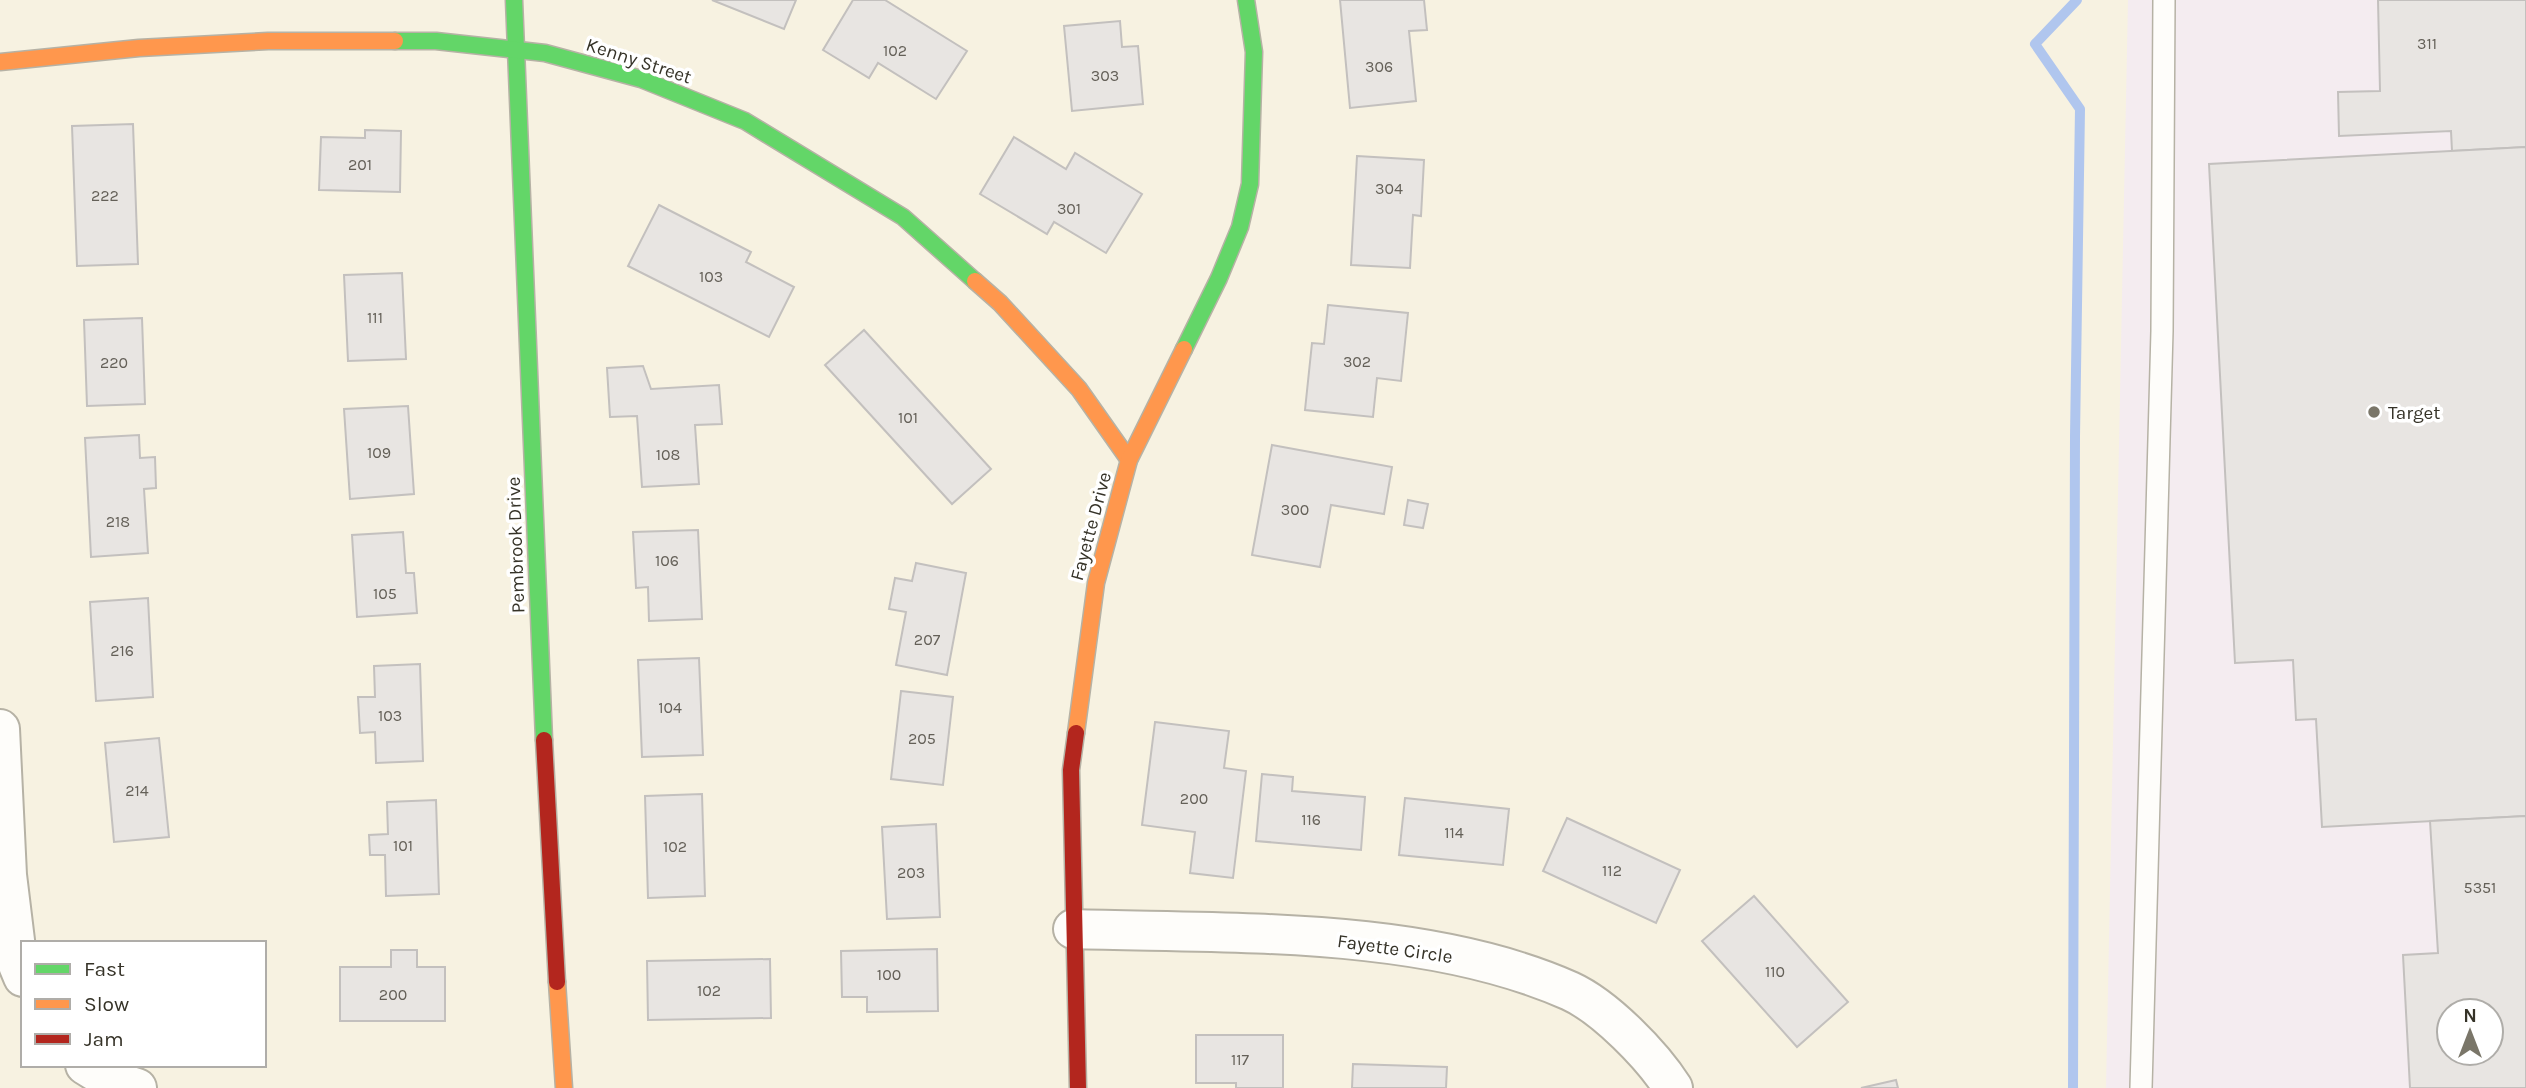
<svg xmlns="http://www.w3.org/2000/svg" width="2526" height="1088" font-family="Karla,sans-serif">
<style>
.commercial{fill:#f4ecf0;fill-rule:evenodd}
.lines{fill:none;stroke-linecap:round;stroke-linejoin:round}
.stream{stroke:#b0c6ee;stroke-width:10}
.building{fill:#e8e5e2;stroke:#c3c0be;stroke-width:2;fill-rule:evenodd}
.lane-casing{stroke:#b6b2a5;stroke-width:24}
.street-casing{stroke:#b6b2a5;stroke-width:42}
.fast-casing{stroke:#b6b2a5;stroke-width:19}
.slow-casing{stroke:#b6b2a5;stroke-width:19}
.jam-casing{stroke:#b6b2a5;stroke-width:19}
.lane{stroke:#fefdfa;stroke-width:21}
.street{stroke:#fefdfa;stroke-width:38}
.fast{stroke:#63d668;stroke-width:16}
.slow{stroke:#ff974d;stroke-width:16}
.jam{stroke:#b3261e;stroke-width:16}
.poi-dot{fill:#7a7669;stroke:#fff;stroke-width:2.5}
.labels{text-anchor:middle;stroke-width:7;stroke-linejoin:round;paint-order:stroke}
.number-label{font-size:16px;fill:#646058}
.street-label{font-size:19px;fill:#363328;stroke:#fff}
.poi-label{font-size:19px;fill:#363328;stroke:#fff;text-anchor:start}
</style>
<rect width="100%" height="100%" fill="#f7f2e1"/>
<!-- commercial -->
<path class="commercial" d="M 2128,0 L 2526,0 L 2526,1088 L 2106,1088 ZM 2449,1011 L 2491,1011 L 2491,1053 L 2449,1053 Z"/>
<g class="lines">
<!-- stream -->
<polyline class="stream" points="2073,1088 2075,436 2080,109 2035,44 2077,0"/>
</g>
<!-- building -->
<g class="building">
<polygon points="712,0 796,0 784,29"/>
<polygon points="853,0 885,0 967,51 936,99 878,63 869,78 823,50"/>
<polygon points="1340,0 1424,0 1427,30 1409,31 1416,101 1350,108"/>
<polygon points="2378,0 2526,0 2526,147 2452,151 2451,131 2339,136 2338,92 2380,91"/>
<polygon points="1120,21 1122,47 1138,46 1143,104 1072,111 1064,26"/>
<polygon points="133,124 138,264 77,266 72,126"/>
<polygon points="365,130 401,131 400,192 319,190 321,137 365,138"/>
<polygon points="1014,137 1066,169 1075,153 1142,194 1106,253 1054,222 1047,234 980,194"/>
<polygon points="2526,147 2526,816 2322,827 2316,719 2296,720 2293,660 2235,663 2209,164"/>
<polygon points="1357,156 1424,160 1421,216 1413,215 1410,268 1351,265"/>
<polygon points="659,205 751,252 746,262 794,287 769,337 628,266"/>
<polygon points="402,273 406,359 348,361 344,275"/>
<polygon points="1328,305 1408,313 1401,381 1377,378 1373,417 1305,410 1312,343 1324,344"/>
<polygon points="142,318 145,404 87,406 84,320"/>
<polygon points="864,330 991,469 952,504 825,365"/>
<polygon points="643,366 651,389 719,385 722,424 695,425 699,484 642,487 637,416 610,417 607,368"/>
<polygon points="408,406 414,494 350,499 344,409"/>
<polygon points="139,435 140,458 155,457 156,488 144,489 148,553 91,557 85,438"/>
<polygon points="1272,445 1392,467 1384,514 1331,505 1320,567 1252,555"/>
<polygon points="1408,500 1428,504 1423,528 1404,525"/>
<polygon points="698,530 702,619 649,621 648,587 636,588 633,532"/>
<polygon points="403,532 406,573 414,573 417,613 357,617 352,535"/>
<polygon points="916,563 966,573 947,675 896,665 906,612 889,609 895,578 912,581"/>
<polygon points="148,598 153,697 96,701 90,602"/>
<polygon points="699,658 703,755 642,757 638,660"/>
<polygon points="420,664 423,761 376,763 375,732 360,733 358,697 375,697 374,666"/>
<polygon points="901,691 953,697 943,785 891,779"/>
<polygon points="1155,722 1229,731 1224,768 1246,771 1233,878 1190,873 1195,832 1142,825"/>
<polygon points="159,738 169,837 114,842 105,743"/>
<polygon points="1262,774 1293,777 1292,791 1365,797 1361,850 1256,841"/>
<polygon points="702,794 705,896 648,898 645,796"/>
<polygon points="1405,798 1509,809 1503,865 1399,855"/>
<polygon points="436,800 439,894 386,896 385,855 370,855 369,835 388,834 387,802"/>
<path d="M 2526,816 L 2526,1088 L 2410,1088 L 2403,955 L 2438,953 L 2430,821 ZM 2449,1011 L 2491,1011 L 2491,1053 L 2449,1053 Z"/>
<polygon points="1567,818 1680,870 1656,923 1543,871"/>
<polygon points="936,824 940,917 887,919 882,827"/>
<polygon points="1754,896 1848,1002 1797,1047 1702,941"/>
<polygon points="937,949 938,1011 867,1012 867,997 842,997 841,951"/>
<polygon points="391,950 417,950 417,967 445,967 445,1021 340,1021 340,967 391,967"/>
<polygon points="770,959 771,1018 648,1020 647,961"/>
<polygon points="1196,1035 1283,1035 1283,1088 1236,1088 1236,1083 1196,1083"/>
<polygon points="1353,1064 1447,1067 1446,1088 1352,1088"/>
<polygon points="1896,1080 1898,1088 1861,1088"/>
</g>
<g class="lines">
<!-- lane casing -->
<g class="lane-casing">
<polyline id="lane" points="2141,1088 2162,331 2164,0"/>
</g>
<!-- street casing -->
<g class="street-casing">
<g id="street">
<polyline points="0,729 7,875 18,965 23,977"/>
<path d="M 1073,929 C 1231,934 1424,926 1570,991 C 1605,1007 1652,1055 1673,1088"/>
<polyline points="85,1065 106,1078 137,1088"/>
</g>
</g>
<!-- fast casing -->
<g class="fast-casing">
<g id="fast">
<polyline points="514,0 544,740"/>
<polyline points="395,41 436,41 545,53 641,79 745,121 903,217 975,281"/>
<polyline points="1184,349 1219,278 1240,227 1250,184 1254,52 1246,0"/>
</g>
</g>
<!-- slow casing -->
<g class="slow-casing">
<g id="slow">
<polyline points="0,62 139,48 268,41 395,41"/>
<polyline points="975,281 1000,303 1079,389 1129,460"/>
<polyline points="1076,733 1096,583 1129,460 1184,349"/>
<polyline points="557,982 564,1088"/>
</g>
</g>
<!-- jam casing -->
<g class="jam-casing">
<g id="jam">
<polyline points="1076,733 1071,770 1078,1088"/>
<polyline points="544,740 557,982"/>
</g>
</g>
<!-- lane -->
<use href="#lane" class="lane"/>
<!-- street -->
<use href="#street" class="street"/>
<!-- fast -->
<use href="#fast" class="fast"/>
<!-- slow -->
<use href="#slow" class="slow"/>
<!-- jam -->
<use href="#jam" class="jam"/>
</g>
<!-- markers -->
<circle class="poi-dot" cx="2374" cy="412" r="7"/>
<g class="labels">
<!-- number labels -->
<g class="number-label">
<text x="2427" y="49">311</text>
<text x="895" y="56">102</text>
<text x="1379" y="72">306</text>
<text x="1105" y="81">303</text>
<text x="360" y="170">201</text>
<text x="1389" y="194">304</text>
<text x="105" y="201">222</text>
<text x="1069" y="214">301</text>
<text x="711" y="282">103</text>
<text x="375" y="323">111</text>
<text x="1357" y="367">302</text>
<text x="114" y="368">220</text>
<text x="908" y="423">101</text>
<text x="379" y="458">109</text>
<text x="668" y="460">108</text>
<text x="1295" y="515">300</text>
<text x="118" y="527">218</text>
<text x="667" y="566">106</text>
<text x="385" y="599">105</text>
<text x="927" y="645">207</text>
<text x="122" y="656">216</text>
<text x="670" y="713">104</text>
<text x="390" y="721">103</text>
<text x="922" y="744">205</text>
<text x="137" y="796">214</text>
<text x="1194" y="804">200</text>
<text x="1311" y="825">116</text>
<text x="1454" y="838">114</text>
<text x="403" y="851">101</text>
<text x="675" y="852">102</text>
<text x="1612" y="876">112</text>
<text x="911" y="878">203</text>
<text x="2480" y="893">5351</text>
<text x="1775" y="977">110</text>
<text x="889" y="980">100</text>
<text x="709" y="996">102</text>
<text x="393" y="1000">200</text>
<text x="1240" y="1065">117</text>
</g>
<!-- street labels -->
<g class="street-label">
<text transform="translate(639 60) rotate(18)" y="7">Kenny Street</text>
<text transform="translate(1090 526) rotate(-75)" y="7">Fayette Drive</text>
<text transform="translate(515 545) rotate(-92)" y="7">Pembrook Drive</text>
<text transform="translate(1395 948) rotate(8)" y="7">Fayette Circle</text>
</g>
<!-- poi labels -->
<g class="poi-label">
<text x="2388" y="419">Target</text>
</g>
</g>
<!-- legend -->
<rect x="21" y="941" width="245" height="126" fill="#ffffff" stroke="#afada9" stroke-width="2"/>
<rect x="35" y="964" width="35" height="10" fill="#63d668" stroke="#afada9" stroke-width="2"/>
<text x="84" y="976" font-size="21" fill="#363328">Fast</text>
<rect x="35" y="999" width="35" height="10" fill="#ff974d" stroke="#afada9" stroke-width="2"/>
<text x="84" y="1011" font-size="21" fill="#363328">Slow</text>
<rect x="35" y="1034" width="35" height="10" fill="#b3261e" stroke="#afada9" stroke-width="2"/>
<text x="84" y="1046" font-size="21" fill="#363328">Jam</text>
<!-- north arrow -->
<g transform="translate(2470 1032)"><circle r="33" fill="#ffffff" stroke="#afada9" stroke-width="2"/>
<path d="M0-5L12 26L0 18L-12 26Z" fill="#7a7669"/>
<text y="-10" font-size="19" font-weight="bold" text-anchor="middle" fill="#363328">N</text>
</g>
</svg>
